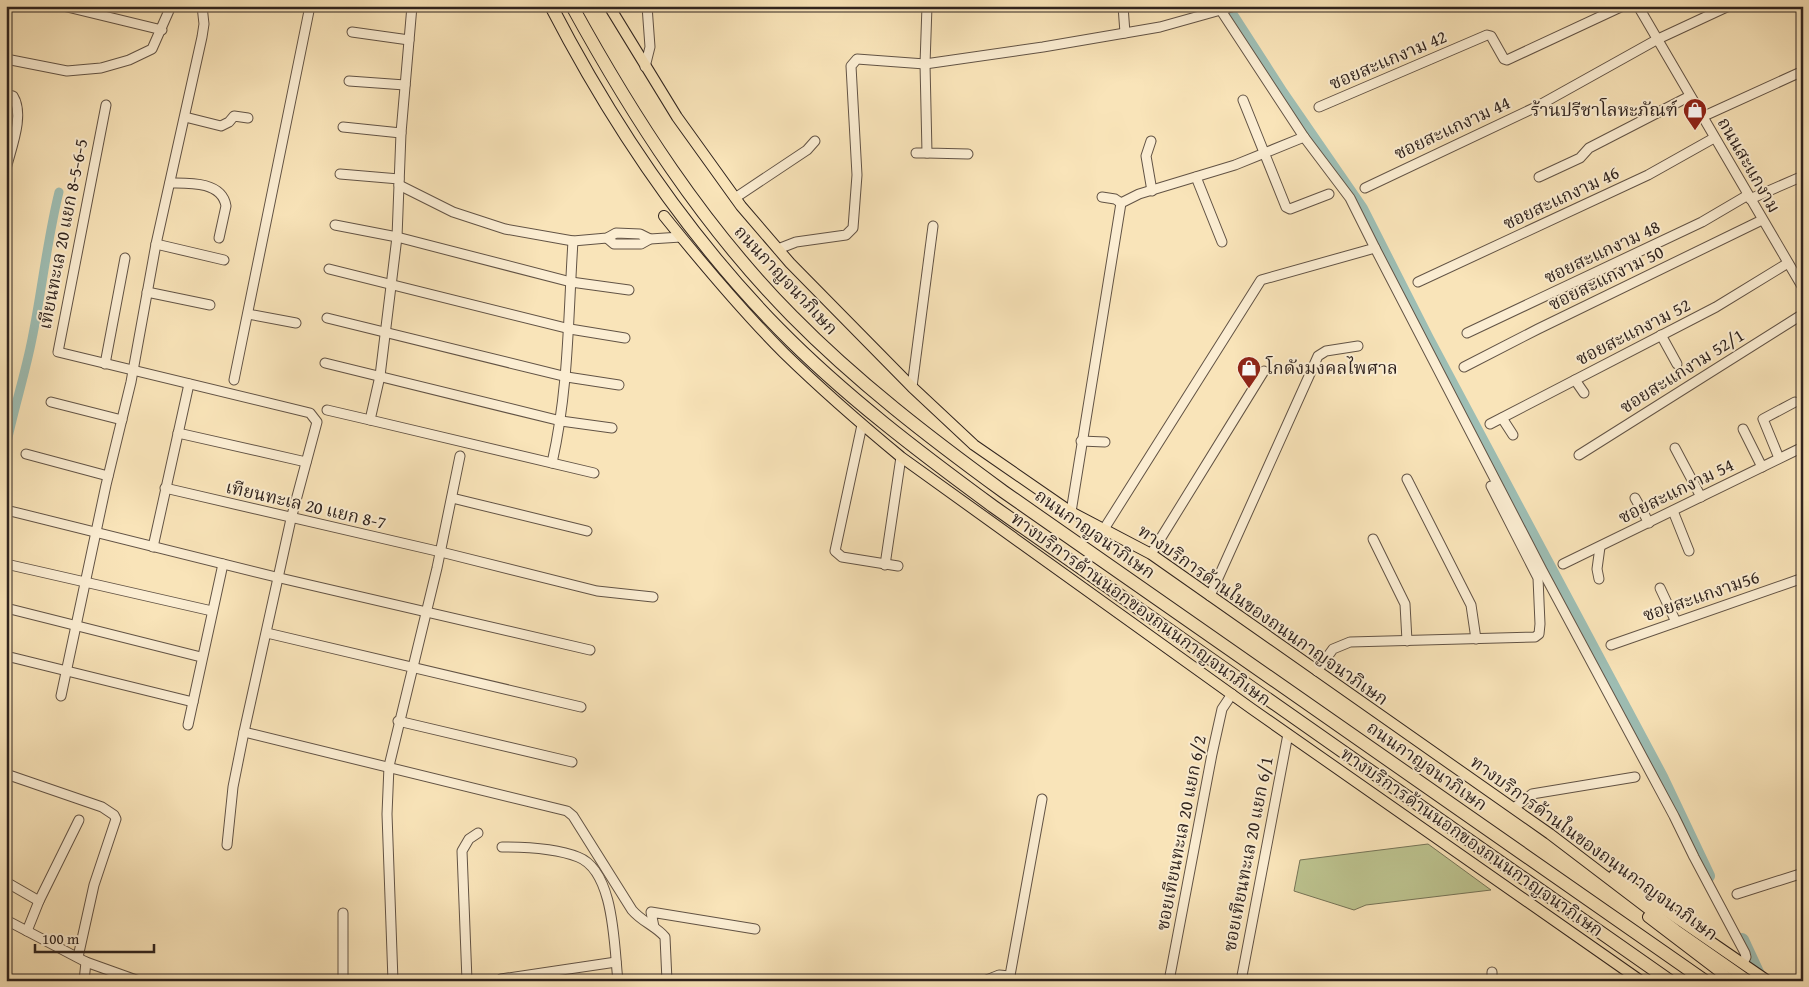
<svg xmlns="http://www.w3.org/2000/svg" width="1809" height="987" font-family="'Gentium Book Plus','Noto Serif Thai',serif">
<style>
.green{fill:#bdc490;stroke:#767457}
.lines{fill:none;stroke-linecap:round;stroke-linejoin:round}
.canal{stroke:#9ebeb4;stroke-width:9}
.river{stroke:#9ebeb4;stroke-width:14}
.minor-casing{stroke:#625345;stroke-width:11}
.major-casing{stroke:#2f231e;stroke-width:12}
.highway-casing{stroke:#2f231e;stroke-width:14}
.minor{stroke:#fbedd2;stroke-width:9}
.major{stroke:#f9e4b9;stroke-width:10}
.highway{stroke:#f9e4b9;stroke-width:12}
.labels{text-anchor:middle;stroke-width:4;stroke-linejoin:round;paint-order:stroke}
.street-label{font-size:18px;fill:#2f231e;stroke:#fbedd2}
.poi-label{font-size:18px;fill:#2f231e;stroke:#fbedd2;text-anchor:end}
</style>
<rect width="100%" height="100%" fill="#f9e4b9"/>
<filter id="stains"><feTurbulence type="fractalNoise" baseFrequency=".004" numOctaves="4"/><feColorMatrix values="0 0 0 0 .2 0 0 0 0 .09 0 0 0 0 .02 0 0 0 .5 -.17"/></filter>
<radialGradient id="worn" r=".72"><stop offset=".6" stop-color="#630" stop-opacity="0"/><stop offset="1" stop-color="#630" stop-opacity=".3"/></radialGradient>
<!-- green -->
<polygon class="green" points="1428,844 1491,890 1366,905 1354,910 1294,891 1300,860"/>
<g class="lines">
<!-- canal -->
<path class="canal" d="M 6,447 C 13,411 25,375 32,339 C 42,290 47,240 59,192"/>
<!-- river -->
<g class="river">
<polyline points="1225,6 1281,93 1361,209 1427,339 1661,777 1708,876"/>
<polyline points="1742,940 1761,981"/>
</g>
<!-- minor casing -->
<g class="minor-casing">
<g id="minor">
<polyline points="63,6 162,30"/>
<polyline points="412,6 401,133 397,237 380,376 370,420 594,473"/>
<polyline points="927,6 925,64 927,153 968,154"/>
<polyline points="1123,6 1125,33"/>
<polyline points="1638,6 1803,288"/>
<polyline points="352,32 409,40"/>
<polyline points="6,59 67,71 101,68 129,60 152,49 171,6"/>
<polyline points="645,67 650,47 647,6"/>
<polyline points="349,81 405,85"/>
<path d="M 6,94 L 13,96 C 25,115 11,148 6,169"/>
<polyline points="1243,100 1286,207 1290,209 1329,194"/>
<path d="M 106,105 L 58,352 L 310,413 L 317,422 L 291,519 L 244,732 L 567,811 L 573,816 L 632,910 C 642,922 656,926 665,937 L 667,981"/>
<polyline points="1319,107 1487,35 1491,36 1504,59 1507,60 1623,6"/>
<polyline points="185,117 221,126 229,122 234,116 248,118"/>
<polyline points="1702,117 1803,71"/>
<polyline points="343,127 401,133"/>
<polyline points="1151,141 1146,156 1152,191"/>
<polyline points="916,153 927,153"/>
<polyline points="340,174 399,179"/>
<polyline points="1196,177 1222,242"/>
<polyline points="1539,177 1580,158 1589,148 1690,96"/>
<path d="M 170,183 C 188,183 222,181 226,206 L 219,238"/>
<polyline points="399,185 453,212 505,229 573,241 607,238 616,233 640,234 650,239"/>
<polyline points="1365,188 1536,107 1658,39 1729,6"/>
<polyline points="1102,197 1115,199 1121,203"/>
<polyline points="735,198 807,150 815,141"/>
<polyline points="1750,199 1803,176"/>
<polyline points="335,225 397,237 571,282 629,290"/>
<polyline points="607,238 614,244 641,244 650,239 681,237"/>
<polyline points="156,244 224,260"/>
<polyline points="1375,248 1542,570 1674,816 1694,857 1745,953 1746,957 1743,963"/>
<polyline points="778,249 796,242 846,235 853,228 857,175 851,66 857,59 925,64 1043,47 1160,27 1235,6"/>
<polyline points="329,269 570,329 625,338"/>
<polyline points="1418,282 1648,175 1714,138"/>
<polyline points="147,292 210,305"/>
<polyline points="248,314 296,323"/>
<polyline points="327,318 567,377 619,385"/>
<polyline points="1467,333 1702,222 1748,195"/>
<polyline points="1661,335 1677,364"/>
<polyline points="325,363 561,421 612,428"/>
<polyline points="105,364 125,258"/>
<polyline points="1464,367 1538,329 1762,220"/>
<polyline points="234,380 310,6"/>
<polyline points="1575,380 1584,393"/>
<polyline points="912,387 933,226"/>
<polyline points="51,402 122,420"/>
<polyline points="327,410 370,420"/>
<polyline points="1502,418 1513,435"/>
<polyline points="1490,424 1716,307 1788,263"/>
<polyline points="862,425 835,551 842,557 898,566"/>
<polyline points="1743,429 1762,467"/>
<polyline points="178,433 306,462"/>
<polyline points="1081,441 1105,442"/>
<polyline points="1675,448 1701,497"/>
<polyline points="26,454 108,476"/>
<polyline points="1579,455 1803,314"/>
<polyline points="1779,458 1763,419 1795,402"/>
<path d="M 552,463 C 569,387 568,318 573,241"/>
<polyline points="1407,479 1471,605 1476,639"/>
<polyline points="165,488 441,552 597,591 653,597"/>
<polyline points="452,498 587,531"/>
<polyline points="1635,498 1649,523"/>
<polyline points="6,510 280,578 590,650"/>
<polyline points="1673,511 1689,551"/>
<polyline points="1071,512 1121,203 1139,194 1235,165 1304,137"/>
<polyline points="1104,529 1261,280 1375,248 1350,198 1304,137 1218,6"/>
<polyline points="1373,539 1405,604 1407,641"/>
<polyline points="153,547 189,384"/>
<polyline points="1151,554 1264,371"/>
<polyline points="6,564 212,611"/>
<polyline points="1563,564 1803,447"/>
<polyline points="885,565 901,457"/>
<polyline points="1599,579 1597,569 1600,547"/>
<polyline points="1660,588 1676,622"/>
<polyline points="1210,596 1318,356 1326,351 1358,346"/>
<polyline points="6,608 201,657"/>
<polyline points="267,633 581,707"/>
<polyline points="1611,645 1803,578"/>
<polyline points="6,656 193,702"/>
<polyline points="1317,671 1333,649 1350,642 1535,637 1539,634 1540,624 1538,578 1491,486"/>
<polyline points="61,696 106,485 131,382 156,244 202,37 204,24 202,6"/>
<polyline points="398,721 572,762"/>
<polyline points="188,725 223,564"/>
<polyline points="6,774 102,807 114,815 116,819 94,885 78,957"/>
<polyline points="1514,808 1532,794 1635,777"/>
<polyline points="227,845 233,787 244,732"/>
<path d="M 502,847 C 526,847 555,848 578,857 C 615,871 614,948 618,981"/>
<polyline points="6,882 39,901"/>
<polyline points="1737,894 1803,873"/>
<polyline points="343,913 343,981"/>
<polyline points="6,920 86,962 139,981"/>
<polyline points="654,927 651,912 755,929"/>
<polyline points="27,931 39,901 79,820"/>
<polyline points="501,979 616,962"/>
<polyline points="84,981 86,962"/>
<polyline points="393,981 387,814 389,766 437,568 460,456"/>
<polyline points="467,981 462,851 469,839 478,833"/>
<polyline points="984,981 999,975 1010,976"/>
<polyline points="1009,981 1042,799"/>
<polyline points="1169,981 1212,754 1222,709 1232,694"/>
<polyline points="1241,981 1288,734"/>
<polyline points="1492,981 1492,972"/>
</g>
</g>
<!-- major casing -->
<g class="major-casing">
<g id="major">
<polyline points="609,6 677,117 741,206 790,263 912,387 974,445 1071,512 1151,554 1550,834 1676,930 1749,981"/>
<path d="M 664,216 C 702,263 741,310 784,353 C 822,390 861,424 901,457 L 1252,709 L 1641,981"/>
<polyline points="1614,875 1768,981"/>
<polyline points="1648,917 1732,981"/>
</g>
</g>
<!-- highway casing -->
<g class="highway-casing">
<g id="highway">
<path d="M 551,6 C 611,122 688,236 779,329 C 844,395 919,452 994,507 L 1670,981"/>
<path d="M 572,6 C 633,117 703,226 792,316 C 857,382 930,438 1004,492 L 1705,981"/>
</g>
</g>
<!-- minor -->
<use href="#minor" class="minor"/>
<!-- major -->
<use href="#major" class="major"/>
<!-- highway -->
<use href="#highway" class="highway"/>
</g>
<!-- icons -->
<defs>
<g id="shop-pin" transform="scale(1.25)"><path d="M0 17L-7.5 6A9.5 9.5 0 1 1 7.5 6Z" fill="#8f2418" stroke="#fbedd2"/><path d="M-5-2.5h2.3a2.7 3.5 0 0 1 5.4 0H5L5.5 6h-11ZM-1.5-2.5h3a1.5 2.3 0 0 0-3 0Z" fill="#fff"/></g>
</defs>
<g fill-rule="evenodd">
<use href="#shop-pin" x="1695" y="110"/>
<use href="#shop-pin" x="1249" y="368"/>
</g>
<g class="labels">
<!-- street labels -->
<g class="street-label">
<text transform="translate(1388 60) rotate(-23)" y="6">ซอยสะแกงาม 42</text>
<text transform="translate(1452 128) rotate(-25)" y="6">ซอยสะแกงาม 44</text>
<text transform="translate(1749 165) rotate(60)" y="6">ถนนสะแกงาม</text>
<text transform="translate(1561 198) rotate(-25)" y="6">ซอยสะแกงาม 46</text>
<text transform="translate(63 234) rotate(-79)" y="6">เทียนทะเล 20 แยก 8-5-6-5</text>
<text transform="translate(1602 252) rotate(-25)" y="6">ซอยสะแกงาม 48</text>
<text transform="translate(1606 278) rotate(-26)" y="6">ซอยสะแกงาม 50</text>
<text transform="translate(786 280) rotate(47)" y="6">ถนนกาญจนาภิเษก</text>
<text transform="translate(1633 332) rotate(-27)" y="6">ซอยสะแกงาม 52</text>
<text transform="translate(1682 371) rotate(-32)" y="6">ซอยสะแกงาม 52/1</text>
<text transform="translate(1676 491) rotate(-26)" y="6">ซอยสะแกงาม 54</text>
<text transform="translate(306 505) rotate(13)" y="6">เทียนทะเล 20 แยก 8-7</text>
<text transform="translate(1095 534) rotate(35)" y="6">ถนนกาญจนาภิเษก</text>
<text transform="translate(1701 596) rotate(-19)" y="6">ซอยสะแกงาม56</text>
<text transform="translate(1141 609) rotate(36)" y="6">ทางบริการด้านนอกของถนนกาญจนาภิเษก</text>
<text transform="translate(1263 615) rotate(35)" y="6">ทางบริการด้านในของถนนกาญจนาภิเษก</text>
<text transform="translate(1427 766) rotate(35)" y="6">ถนนกาญจนาภิเษก</text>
<text transform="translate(1181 833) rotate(-79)" y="6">ซอยเทียนทะเล 20 แยก 6/2</text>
<text transform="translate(1472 842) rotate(35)" y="6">ทางบริการด้านนอกของถนนกาญจนาภิเษก</text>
<text transform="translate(1594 848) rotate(36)" y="6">ทางบริการด้านในของถนนกาญจนาภิเษก</text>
<text transform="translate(1248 854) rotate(-79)" y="6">ซอยเทียนทะเล 20 แยก 6/1</text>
</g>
<!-- poi labels -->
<g class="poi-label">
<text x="1678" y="116">ร้านปรีชาโลหะภัณฑ์</text>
<text x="1266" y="374" text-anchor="start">โกดังมงคลไพศาล</text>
</g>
</g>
<!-- margin -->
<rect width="1809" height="987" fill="none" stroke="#f9e4b9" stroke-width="25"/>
<rect x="8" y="8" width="1794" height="972" fill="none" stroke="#2f231e" stroke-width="2.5"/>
<rect x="12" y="12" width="1784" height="962" fill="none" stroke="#2f231e"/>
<!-- scale -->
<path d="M35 944v8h119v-8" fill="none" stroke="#2f231e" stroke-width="2.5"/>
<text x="42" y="944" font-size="15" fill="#2f231e" stroke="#fbedd2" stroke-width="4" paint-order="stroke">100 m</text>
<rect width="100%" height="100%" filter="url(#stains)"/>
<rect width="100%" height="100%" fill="url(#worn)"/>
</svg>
